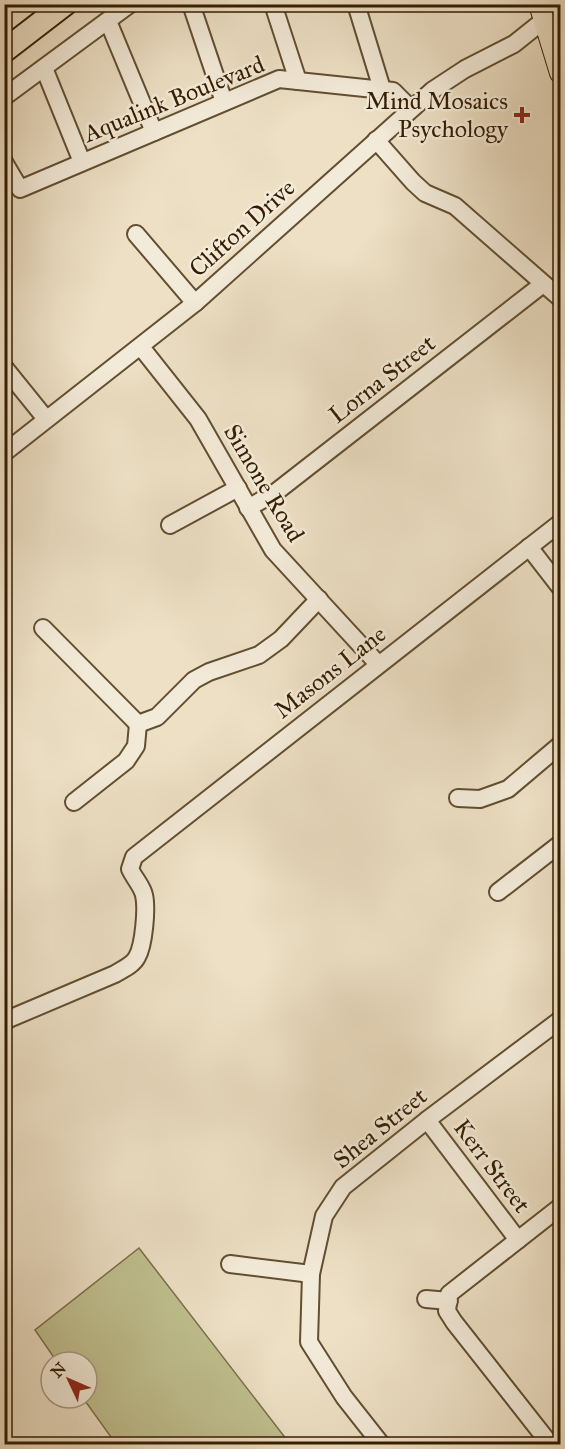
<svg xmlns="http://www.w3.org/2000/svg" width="565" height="1449" font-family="'IM FELL Great Primer',serif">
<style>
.green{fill:#c0c08f;stroke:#7a6e48;stroke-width:1.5}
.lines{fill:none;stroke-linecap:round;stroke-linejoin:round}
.minor-casing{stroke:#624e31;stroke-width:20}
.major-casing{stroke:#341d00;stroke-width:22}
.highway-casing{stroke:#341d00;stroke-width:26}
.minor{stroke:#f3ebd9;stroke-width:16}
.major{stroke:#ede0c5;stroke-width:20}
.highway{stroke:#ede0c5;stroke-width:22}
.poi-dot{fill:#8f2418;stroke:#f3ebd9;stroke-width:2}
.labels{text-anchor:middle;stroke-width:5;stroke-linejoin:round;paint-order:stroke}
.street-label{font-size:24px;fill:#341d00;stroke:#f3ebd9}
.poi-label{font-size:24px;fill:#341d00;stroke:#f3ebd9;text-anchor:end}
</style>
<rect width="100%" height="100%" fill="#ede0c5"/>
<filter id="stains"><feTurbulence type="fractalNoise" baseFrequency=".00333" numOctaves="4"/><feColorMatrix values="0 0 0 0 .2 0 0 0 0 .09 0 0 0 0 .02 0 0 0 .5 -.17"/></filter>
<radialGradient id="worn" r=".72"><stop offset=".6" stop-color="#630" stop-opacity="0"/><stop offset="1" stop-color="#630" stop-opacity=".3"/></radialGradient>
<!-- green -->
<polygon class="green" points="139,1248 142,1252 290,1444 116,1444 83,1398 87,1398 87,1362 57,1362 35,1330"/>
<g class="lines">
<!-- minor casing -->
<g class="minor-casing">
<g id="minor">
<polyline points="191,4 224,102"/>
<polyline points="273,4 298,81"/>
<polyline points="356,4 382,89"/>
<polyline points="108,21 154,132"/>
<polyline points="44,68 82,162"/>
<polyline points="4,97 130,4"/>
<polyline points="376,140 413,182 425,193 455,206 560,298"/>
<polyline points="4,162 20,189 279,79 393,91 411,109"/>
<polyline points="136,234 195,303"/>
<polyline points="141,347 198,419 273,550 378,664"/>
<polyline points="4,367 46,419"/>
<polyline points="4,453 195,303 433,90 465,69 514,44 544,20"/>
<polyline points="248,508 276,492 543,284"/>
<polyline points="170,525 238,488"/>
<polyline points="529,547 560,587"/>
<polyline points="43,628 138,724 157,717 194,680 209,672 259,655 281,639 319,599"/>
<polyline points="458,798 480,799 508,789 560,745"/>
<polyline points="74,802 126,761 136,746 138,724"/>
<polyline points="498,892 560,844"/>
<path d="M 4,1021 L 115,974 C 123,969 133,965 137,957 C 144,945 147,908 144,895 C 142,886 134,878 130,869 L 134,857 L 560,523"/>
<polyline points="427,1120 518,1240"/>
<polyline points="230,1264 311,1274"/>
<polyline points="426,1299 449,1301"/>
<polyline points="381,1444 344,1397 309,1342 311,1274 324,1216 343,1187 427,1120 560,1020"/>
<polyline points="550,1444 454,1322 447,1311 449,1294 560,1207"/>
</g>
</g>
<!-- major casing -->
<g class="major-casing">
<polyline id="major" points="539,4 560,73"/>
</g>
<!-- highway casing -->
<g class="highway-casing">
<polyline id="highway" points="4,51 65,4"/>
</g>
<!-- minor -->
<use href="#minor" class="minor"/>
<!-- major -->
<use href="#major" class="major"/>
<!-- highway -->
<use href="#highway" class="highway"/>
</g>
<!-- markers -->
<path class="poi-dot" d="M519 106h6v6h6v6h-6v6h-6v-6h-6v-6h6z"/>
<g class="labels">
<!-- street labels -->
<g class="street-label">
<text transform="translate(174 99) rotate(-22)" y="8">Aqualink Boulevard</text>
<text transform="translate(242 228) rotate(-42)" y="8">Clifton Drive</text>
<text transform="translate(382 379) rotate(-38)" y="8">Lorna Street</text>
<text transform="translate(264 483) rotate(59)" y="8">Simone Road</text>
<text transform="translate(330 672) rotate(-38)" y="8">Masons Lane</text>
<text transform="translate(380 1128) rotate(-39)" y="8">Shea Street</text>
<text transform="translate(492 1166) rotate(53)" y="8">Kerr Street</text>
</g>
<!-- poi labels -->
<g class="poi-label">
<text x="508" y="109">Mind Mosaics<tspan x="508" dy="28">Psychology</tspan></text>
</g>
</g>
<!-- margin -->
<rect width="565" height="1449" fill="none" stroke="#ede0c5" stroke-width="24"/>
<rect x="6" y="6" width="553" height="1437" fill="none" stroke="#341d00" stroke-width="3"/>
<rect x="12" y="12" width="541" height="1425" fill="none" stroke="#341d00" stroke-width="1.5"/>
<!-- north arrow -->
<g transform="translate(69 1380) rotate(314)"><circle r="28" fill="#f3ebd9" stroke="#a79982" stroke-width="1.5"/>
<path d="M0-4.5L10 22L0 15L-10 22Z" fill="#8f2418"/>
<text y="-9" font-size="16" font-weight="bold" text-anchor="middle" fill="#341d00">N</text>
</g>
<rect width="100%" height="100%" filter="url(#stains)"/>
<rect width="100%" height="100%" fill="url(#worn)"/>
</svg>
